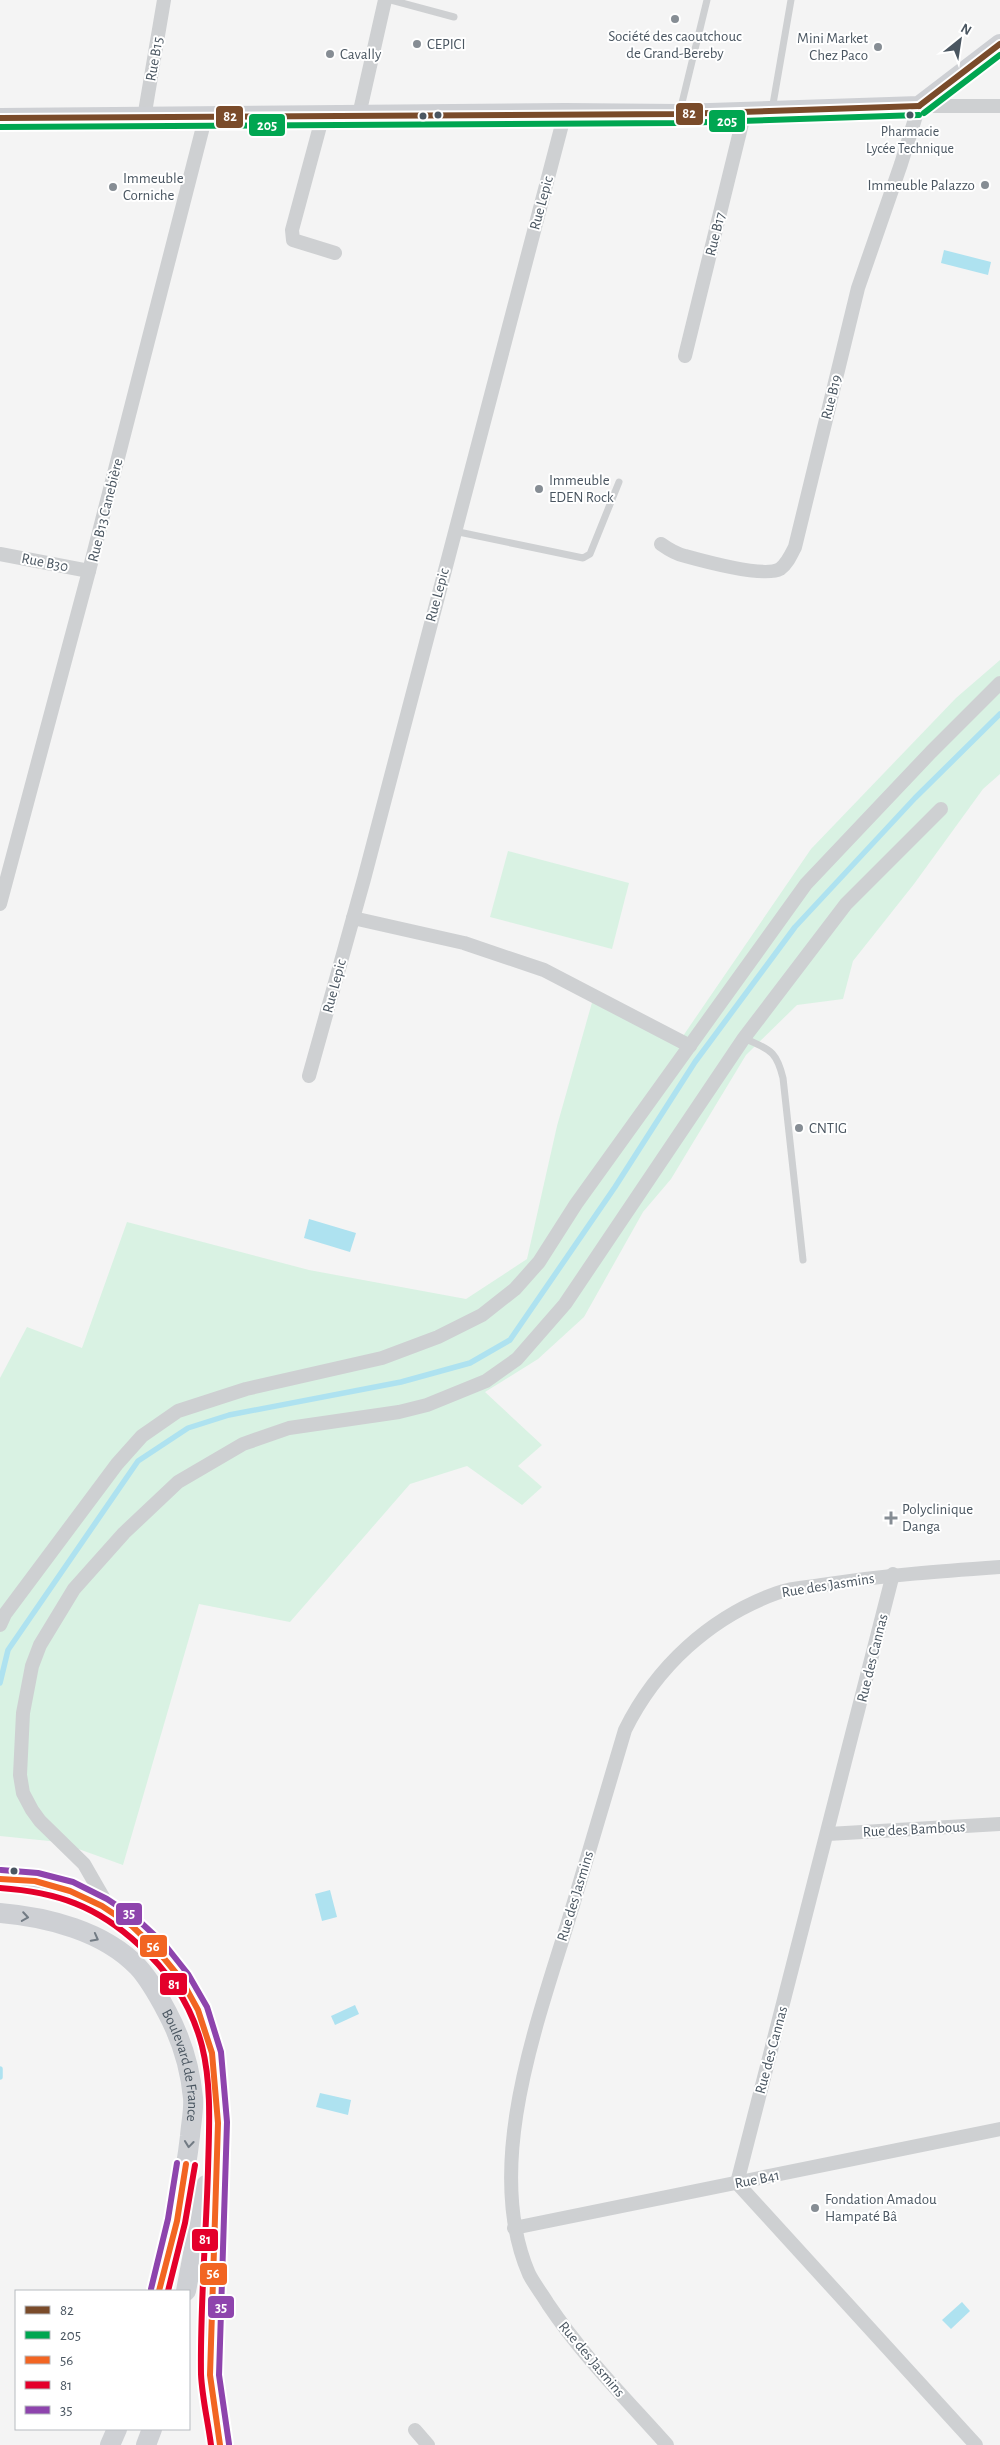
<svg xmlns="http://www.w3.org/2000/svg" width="1000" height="2445" font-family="'Alegreya Sans',sans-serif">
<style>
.green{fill:#d9f2e3}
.water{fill:#aee2f0}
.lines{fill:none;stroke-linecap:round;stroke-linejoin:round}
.stream{stroke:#aee2f0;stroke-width:5.5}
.lane{stroke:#ced0d2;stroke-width:7}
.street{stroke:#ced0d2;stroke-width:14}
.secondary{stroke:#ced0d4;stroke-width:20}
.bus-1-casing{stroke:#fff;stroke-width:10}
.bus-2-casing{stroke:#fff;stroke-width:10}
.bus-3-casing{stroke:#fff;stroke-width:10}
.bus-4-casing{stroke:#fff;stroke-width:10}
.bus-5-casing{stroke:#fff;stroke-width:10}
.bus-1{stroke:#7a4b2a;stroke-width:6}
.bus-2{stroke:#00a651;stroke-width:6}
.bus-3{stroke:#f26522;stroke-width:6}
.bus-4{stroke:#e4002b;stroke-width:6}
.bus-5{stroke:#8e44ad;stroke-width:6}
.oneway{stroke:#727b84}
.poi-dot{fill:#868d94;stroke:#fff;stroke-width:2}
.bus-dot{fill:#4a5661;stroke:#fff;stroke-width:2}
.labels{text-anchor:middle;stroke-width:4;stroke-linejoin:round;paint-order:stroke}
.bus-label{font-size:14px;fill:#4a5661;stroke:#fff}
.poi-label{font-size:15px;fill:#4a5661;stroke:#fff;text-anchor:start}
.street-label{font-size:15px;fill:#4a5661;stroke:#fff}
.line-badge{stroke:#fff;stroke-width:2}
.badge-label{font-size:14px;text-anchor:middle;font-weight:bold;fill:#fff}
</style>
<rect width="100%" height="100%" fill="#f4f4f4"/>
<!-- green -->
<g class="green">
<polygon points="1000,660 1000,774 983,789 914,884 853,961 843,999 797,1005 746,1055 671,1179 643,1212 584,1317 538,1359 485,1392 542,1445 518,1466 542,1487 522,1505 467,1466 410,1484 290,1622 199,1604 123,1865 59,1842 0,1836 0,1378 27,1327 82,1348 127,1222 309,1270 466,1299 527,1259 557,1126 595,992 683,1036 811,849 956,698"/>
<polygon points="508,851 629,883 612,949 490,917"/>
</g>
<!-- water -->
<g class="water">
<polygon points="944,250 991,262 988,275 941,263"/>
<polygon points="309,1219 356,1233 350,1252 304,1238"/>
<polygon points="330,1890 337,1917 322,1921 315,1894"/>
<polygon points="355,2005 359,2014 335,2025 331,2016"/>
<polygon points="320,2093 351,2100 348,2115 316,2107"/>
<polygon points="962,2302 970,2311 951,2329 942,2320"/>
</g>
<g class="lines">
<!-- stream -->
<g class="stream">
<polyline points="0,1683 8,1650 138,1461 188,1428 229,1415 401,1382 470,1363 510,1340 615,1187 695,1062 795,927 915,798 1000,714"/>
<polyline points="0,2069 0,2077"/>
</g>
<!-- lane -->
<g class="lane">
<polyline points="391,0 454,17"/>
<polyline points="772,110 791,0"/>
<polyline points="680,111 707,0"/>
<polyline points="454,531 583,558 590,554 619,482"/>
<path d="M 744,1038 C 769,1050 776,1049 783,1078 L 803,1260"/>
</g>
<!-- street -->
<g class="street">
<polyline points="323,115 292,230 293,240 335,253"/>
<polyline points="359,115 385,0"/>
<polyline points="144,118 164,0"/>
<polyline points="685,356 745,111"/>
<path d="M 661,544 C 668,549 676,554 685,556 C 703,561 764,578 780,569 C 787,564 791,555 795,547 L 858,288 L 901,164 L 919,106 L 1000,106"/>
<polyline points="0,554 89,571"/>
<polyline points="0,904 89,571 206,115"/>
<polyline points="353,918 464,943 544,970 690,1046"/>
<polyline points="309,1076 364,879 565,113"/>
<polyline points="893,1574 737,2183 976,2445"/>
<polyline points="0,1625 5,1614 117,1464 142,1436 178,1411 246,1389 382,1358 438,1337 482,1315 515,1289 539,1262 576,1204 806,884 931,752 1000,683"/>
<polyline points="828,1834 1000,1824"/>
<polyline points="111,1911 84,1864 40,1821 32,1810 23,1793 20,1775 23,1713 32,1666 40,1645 74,1589 124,1533 178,1482 243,1444 289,1428 399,1412 427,1405 486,1381 517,1359 565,1304 744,1038 846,904 941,809"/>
<polyline points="514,2228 1000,2129"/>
<polyline points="415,2430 428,2445"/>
<path d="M 667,2445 C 626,2399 582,2355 548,2304 C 542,2294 534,2284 529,2274 C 483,2168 536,2026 568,1922 C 587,1858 606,1794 625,1730 C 656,1667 710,1617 777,1593 C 793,1587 813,1587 829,1584 C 886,1575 943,1571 1000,1567"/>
</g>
<!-- secondary -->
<g class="secondary">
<polyline points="0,118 565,113 679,114 919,106 1000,44"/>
<path d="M 0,1879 C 95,1876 187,1953 210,2043 C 216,2069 216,2097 218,2123 L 210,2375 L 220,2445"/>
<path id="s1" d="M 0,1913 C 47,1917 104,1931 138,1967 C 150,1980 159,1997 167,2012 C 182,2040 190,2066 193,2098 C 194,2110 191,2123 190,2136 C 184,2189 172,2240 159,2291"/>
<polyline points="186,2291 206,2185"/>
<polyline points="110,2445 117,2429"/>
<polyline points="146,2445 152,2429"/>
</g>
<!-- bus-1 casing -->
<g class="bus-1-casing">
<g id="bus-1">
<polyline points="919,106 1000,44"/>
<polyline points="0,118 679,114 919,106"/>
</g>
</g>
<!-- bus-2 casing -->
<g class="bus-2-casing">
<g id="bus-2">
<polyline points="924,113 1000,55"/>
<polyline points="0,127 679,123 919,115"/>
</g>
</g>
<!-- bus-3 casing -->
<g class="bus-3-casing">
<g id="bus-3">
<polyline points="0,1879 35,1881 70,1891 102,1906 132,1926 158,1951 181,1979 198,2010 212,2053 218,2123 210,2375 220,2445"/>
<polyline points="159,2291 177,2221 186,2164"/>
</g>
</g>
<!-- bus-4 casing -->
<g class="bus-4-casing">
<g id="bus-4">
<path d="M 0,1888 C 57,1892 97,1906 139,1945 C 169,1972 192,2007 202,2046 C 212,2086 209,2130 208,2170 C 206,2238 200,2306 201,2374 C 202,2397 208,2422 211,2445"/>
<polyline points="168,2291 185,2223 195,2165"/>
</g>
</g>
<!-- bus-5 casing -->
<g class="bus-5-casing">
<g id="bus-5">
<polyline points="1,1870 38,1873 73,1882 107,1899 137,1919 165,1945 188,1974 207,2007 221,2052 227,2122 219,2375 229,2444"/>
<polyline points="151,2289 168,2219 177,2163"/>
</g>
</g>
<!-- bus-1 -->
<use href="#bus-1" class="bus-1"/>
<!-- bus-2 -->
<use href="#bus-2" class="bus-2"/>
<!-- bus-3 -->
<use href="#bus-3" class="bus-3"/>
<!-- bus-4 -->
<use href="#bus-4" class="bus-4"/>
<!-- bus-5 -->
<use href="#bus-5" class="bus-5"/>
</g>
<!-- one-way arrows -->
<defs><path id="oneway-chevron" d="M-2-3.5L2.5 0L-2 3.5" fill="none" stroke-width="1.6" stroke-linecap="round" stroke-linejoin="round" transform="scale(1.25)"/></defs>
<g class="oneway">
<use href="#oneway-chevron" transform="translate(25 1917) rotate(9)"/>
<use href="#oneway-chevron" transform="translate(95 1938) rotate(28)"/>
<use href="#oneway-chevron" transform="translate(189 2144) rotate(96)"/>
</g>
<!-- markers -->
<g class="poi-dot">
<circle cx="675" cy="19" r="5"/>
<circle cx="417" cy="44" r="5"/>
<circle cx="878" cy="47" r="5"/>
<circle cx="330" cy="54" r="5"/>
<circle cx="985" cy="185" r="5"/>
<circle cx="113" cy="187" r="5"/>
<circle cx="539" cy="489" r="5"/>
<circle cx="799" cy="1128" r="5"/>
<path d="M888.5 1510.5h5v5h5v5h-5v5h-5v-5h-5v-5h5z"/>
<circle cx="815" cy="2208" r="5"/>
</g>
<g class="bus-dot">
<circle cx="438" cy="115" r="4.5"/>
<circle cx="910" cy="115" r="4.5"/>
<circle cx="423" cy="116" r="4.5"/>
<circle cx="14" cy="1871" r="4.5"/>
</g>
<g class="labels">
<!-- bus labels -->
<g class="bus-label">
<text x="910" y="136">Pharmacie<tspan x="910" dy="17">Lycée Technique</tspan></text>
</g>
<!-- poi labels -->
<g class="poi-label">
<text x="675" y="41" text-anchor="middle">Société des caoutchouc<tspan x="675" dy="17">de Grand-Bereby</tspan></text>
<text x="868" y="43" text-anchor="end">Mini Market<tspan x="868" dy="17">Chez Paco</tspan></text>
<text x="427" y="49">CEPICI</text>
<text x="340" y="59">Cavally</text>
<text x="123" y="183">Immeuble<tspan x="123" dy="17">Corniche</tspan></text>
<text x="975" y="190" text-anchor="end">Immeuble Palazzo</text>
<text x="549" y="485">Immeuble<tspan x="549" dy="17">EDEN Rock</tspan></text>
<text x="809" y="1133">CNTIG</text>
<text x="902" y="1514">Polyclinique<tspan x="902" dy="17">Danga</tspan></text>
<text x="825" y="2204">Fondation Amadou<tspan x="825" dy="17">Hampaté Bâ</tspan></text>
</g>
<!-- street labels -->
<g class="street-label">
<text transform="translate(154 59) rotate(-80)" y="5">Rue B15</text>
<text transform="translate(541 203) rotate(-75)" y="5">Rue Lepic</text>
<text transform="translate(715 234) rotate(-76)" y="5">Rue B17</text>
<text transform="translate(831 397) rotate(-76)" y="5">Rue B19</text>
<text transform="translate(105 510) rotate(-76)" y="5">Rue B13 Canebière</text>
<text transform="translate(45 562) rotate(11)" y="5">Rue B30</text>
<text transform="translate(437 595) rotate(-75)" y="5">Rue Lepic</text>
<text transform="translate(334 986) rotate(-75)" y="5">Rue Lepic</text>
<text transform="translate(828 1585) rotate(-9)" y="5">Rue des Jasmins</text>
<text transform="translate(872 1658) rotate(-76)" y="5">Rue des Cannas</text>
<text transform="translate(914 1829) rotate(-3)" y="5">Rue des Bambous</text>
<text transform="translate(575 1896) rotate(-73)" y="5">Rue des Jasmins</text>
<text transform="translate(771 2050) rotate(-75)" y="5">Rue des Cannas</text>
<text dy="5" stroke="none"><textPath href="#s1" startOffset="261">Boulevard de France</textPath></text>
<text transform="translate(757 2179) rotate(-11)" y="5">Rue B41</text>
<text transform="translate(592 2359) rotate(50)" y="5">Rue des Jasmins</text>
</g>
</g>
<g class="line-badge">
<rect x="675" y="102" width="29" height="24" rx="5" fill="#7a4b2a"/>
<rect x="215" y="105" width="29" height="24" rx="5" fill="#7a4b2a"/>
<rect x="708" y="109" width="38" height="24" rx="5" fill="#00a651"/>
<rect x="248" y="113" width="38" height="24" rx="5" fill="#00a651"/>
<rect x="115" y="1902" width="28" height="24" rx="5" fill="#8e44ad"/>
<rect x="139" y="1934" width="29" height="24" rx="5" fill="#f26522"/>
<rect x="159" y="1972" width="29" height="24" rx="5" fill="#e4002b"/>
<rect x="191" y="2228" width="28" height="24" rx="5" fill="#e4002b"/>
<rect x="199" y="2262" width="29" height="24" rx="5" fill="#f26522"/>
<rect x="207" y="2295" width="28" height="24" rx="5" fill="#8e44ad"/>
</g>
<g class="badge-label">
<text x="689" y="118">82</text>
<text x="230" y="121">82</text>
<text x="727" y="126">205</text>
<text x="267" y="130">205</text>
<text x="129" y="1918">35</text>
<text x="153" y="1951">56</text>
<text x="174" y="1989">81</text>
<text x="205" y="2244">81</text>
<text x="213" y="2278">56</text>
<text x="221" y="2312">35</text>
</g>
<!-- legend -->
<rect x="15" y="2290" width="175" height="140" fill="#ffffff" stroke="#b7bbc0"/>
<rect x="25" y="2306" width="25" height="8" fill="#7a4b2a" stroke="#b7bbc0"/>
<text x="60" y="2315" font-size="15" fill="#4a5661">82</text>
<rect x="25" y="2331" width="25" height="8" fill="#00a651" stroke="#b7bbc0"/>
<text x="60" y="2340" font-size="15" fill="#4a5661">205</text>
<rect x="25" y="2356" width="25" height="8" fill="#f26522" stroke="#b7bbc0"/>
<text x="60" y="2365" font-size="15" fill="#4a5661">56</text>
<rect x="25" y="2381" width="25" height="8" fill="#e4002b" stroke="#b7bbc0"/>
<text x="60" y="2390" font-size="15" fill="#4a5661">81</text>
<rect x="25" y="2406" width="25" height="8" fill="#8e44ad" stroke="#b7bbc0"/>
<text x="60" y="2415" font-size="15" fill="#4a5661">35</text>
<!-- north arrow -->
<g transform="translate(960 40) rotate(30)" stroke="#ffffff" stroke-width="4" paint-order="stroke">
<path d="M0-4L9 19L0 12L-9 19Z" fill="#4a5661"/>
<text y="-8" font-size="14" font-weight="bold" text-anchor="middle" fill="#4a5661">N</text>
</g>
</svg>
